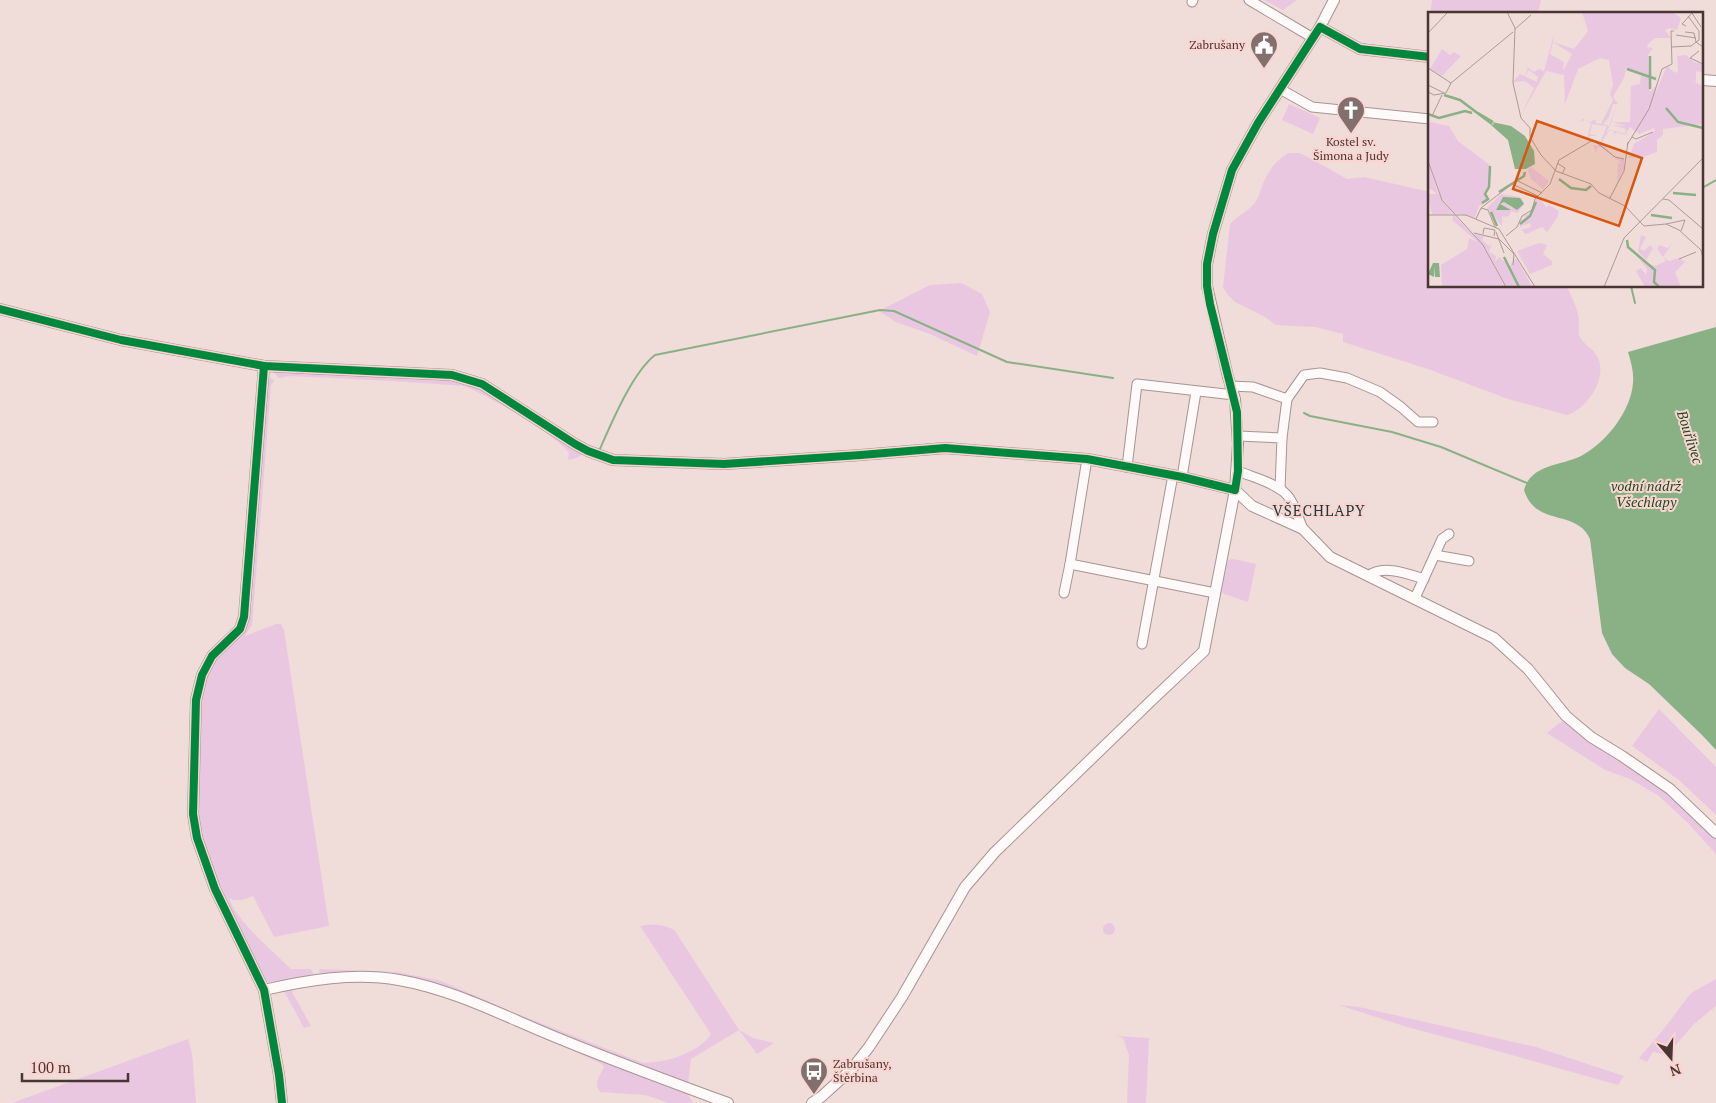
<svg xmlns="http://www.w3.org/2000/svg" width="1716" height="1103" font-family="'PT Serif',serif">
<style>
.green{fill:#eac7e1}
.water{fill:#8ab186}
.lines{fill:none;stroke-linecap:round;stroke-linejoin:round}
.stream{stroke:#8ab186;stroke-width:2}
.minor-casing{stroke:#a69593;stroke-width:11}
.tertiary-casing{stroke:#a69593;stroke-width:12}
.minor{stroke:#fdfaf9;stroke-width:9}
.tertiary{stroke:#fdfaf9;stroke-width:10}
.cycleway-casing{stroke:#fad4cf;stroke-width:11}
.cycleway{stroke:#00873e;stroke-width:8}
.labels{text-anchor:middle;stroke-width:4;stroke-linejoin:round;paint-order:stroke}
.poi-label{font-size:12px;fill:#493634;stroke:#fad4cf;text-anchor:end}
.water-label{font-size:14px;font-style:italic;fill:#1a4920;stroke:#fad4cf}
.quarter-label{font-size:15px;letter-spacing:1px;fill:#183a3e;stroke:#fad4cf}
.inset-river{fill:none;stroke:#8ab186;stroke-width:2.5}
.inset-road{fill:none;stroke:#ad9a97;stroke-width:1}
.view{fill:#d85610;fill-opacity:0.15;stroke:#d85610;stroke-width:2.5}
.inset-edge{fill:none;stroke:#493634;stroke-width:2.5}
</style>
<rect width="100%" height="100%" fill="#f0dcd9"/>
<!-- green -->
<g class="green">
<polygon points="1264,0 1297,0 1283,10"/>
<polygon points="1432,0 1541,0 1538,14 1430,15"/>
<polygon points="1289,104 1320,118 1313,134 1282,120"/>
<path d="M 1288,153 L 1299,153 L 1308,157 L 1347,179 L 1364,177 L 1430,192 L 1430,286 L 1566,286 C 1572,296 1577,308 1579,319 C 1579,324 1578,330 1579,335 C 1582,344 1593,348 1597,356 C 1609,377 1587,409 1567,415 L 1508,399 L 1428,369 L 1343,342 L 1343,334 L 1315,327 L 1276,325 L 1265,317 L 1235,302 L 1227,294 L 1223,287 L 1230,224 C 1237,216 1247,212 1254,204 C 1258,199 1260,192 1262,186 C 1268,172 1275,161 1288,153 Z"/>
<polygon points="961,283 982,294 990,312 977,356 930,334 896,322 879,311 930,285"/>
<path d="M 271,370 L 461,381 L 489,392 L 582,453 L 579,457 L 568,460 L 569,453 C 556,434 487,395 464,386 L 393,381 L 289,376 L 279,378 Z"/>
<path d="M 268,375 L 274,381 L 271,385 L 252,625 L 245,636 L 276,624 L 281,624 L 284,630 L 329,926 L 274,937 L 253,896 C 245,899 236,903 229,898 C 236,921 274,952 291,969 L 311,969 L 315,977 L 274,983 L 265,982 L 227,911 L 197,825 L 198,721 L 202,685 L 212,662 L 242,629 Z"/>
<polygon points="1233,559 1256,564 1248,602 1224,594 1221,591 1228,560"/>
<polygon points="1659,709 1716,767 1716,815 1679,780 1632,746"/>
<path d="M 1562,721 C 1594,745 1629,766 1662,790 C 1682,804 1699,823 1716,839 L 1716,854 L 1689,824 L 1659,796 L 1630,779 L 1605,770 L 1547,733 Z"/>
<circle cx="1109" cy="929" r="6"/>
<path d="M 640,926 C 650,924 666,924 675,931 L 739,1030 L 753,1038 L 774,1043 L 757,1054 L 739,1030 L 691,1059 L 688,1085 L 431,984 L 320,976 L 319,969 L 397,972 L 441,981 L 515,1013 L 643,1063 C 651,1062 659,1062 667,1060 C 681,1057 705,1046 711,1034 Z"/>
<path d="M 363,979 L 411,985 L 443,993 L 682,1091 L 687,1093 L 693,1103 L 669,1103 L 645,1095 L 600,1092 C 593,1082 600,1076 604,1067 L 602,1064 C 533,1033 449,986 373,982 C 346,980 320,985 293,989 L 292,992 L 311,1026 L 304,1028 L 283,989 L 326,981 Z"/>
<polygon points="1716,979 1716,1006 1694,1024 1667,1055 1653,1052 1647,1062 1639,1058 1663,1030 1691,993"/>
<polygon points="1339,1005 1359,1007 1536,1047 1624,1076 1618,1085 1505,1053 1407,1027"/>
<polygon points="1116,1036 1149,1038 1146,1103 1127,1103 1129,1055 1123,1038"/>
<polygon points="188,1039 192,1053 196,1103 12,1103"/>
</g>
<!-- water -->
<path class="water" d="M 1716,327 L 1716,750 L 1702,735 L 1649,684 L 1625,668 L 1612,654 L 1602,633 L 1590,539 C 1576,508 1536,528 1524,490 C 1531,464 1561,466 1581,456 C 1606,443 1631,411 1633,383 C 1634,372 1631,362 1628,352 Z"/>
<g class="lines">
<!-- stream -->
<g class="stream">
<polyline points="1702,188 1716,180"/>
<polyline points="1631,286 1635,303"/>
<polyline points="1304,413 1310,416 1392,432 1441,447 1527,483"/>
<path d="M 599,451 C 611,424 632,373 655,355 L 880,310 L 894,311 L 1007,362 L 1113,378"/>
</g>
<!-- minor casing -->
<g class="minor-casing">
<g id="minor">
<polyline points="1249,0 1313,38"/>
<polyline points="1192,2 1193,0"/>
<polyline points="1280,89 1312,107 1430,119"/>
<polyline points="1230,386 1253,387 1287,399 1282,438"/>
<polyline points="1287,399 1304,375 1320,373 1347,378 1380,392 1401,407 1418,422 1433,422"/>
<polyline points="1238,436 1282,438 1280,489"/>
<polyline points="1087,459 1070,564 1215,593"/>
<polyline points="1127,467 1137,384 1234,395"/>
<path d="M 1238,471 C 1252,477 1273,482 1285,493 C 1294,501 1298,518 1303,529"/>
<polyline points="1182,477 1196,392"/>
<polyline points="1435,555 1469,561"/>
<path d="M 1368,576 C 1383,564 1408,574 1424,579"/>
<polyline points="1064,593 1070,564"/>
<polyline points="1415,598 1442,539 1449,534"/>
<polyline points="1142,644 1173,475"/>
</g>
</g>
<!-- tertiary casing -->
<g class="tertiary-casing">
<g id="tertiary">
<polyline points="1320,27 1360,49 1430,57"/>
<polyline points="1702,80 1716,81"/>
<polyline points="0,309 121,340 264,366 452,375 482,384 575,444 588,451 613,460 724,464 861,455 945,448 1087,459 1182,477 1235,490 1252,506 1303,529 1330,557 1494,638 1528,669 1566,716 1591,737 1622,756 1670,789 1716,833"/>
<polyline points="264,366 244,617 240,629 212,656 202,675 196,700 193,814 197,838 215,889 264,990 279,1075 282,1103"/>
<path d="M 264,990 C 308,980 354,972 399,980 C 451,989 500,1014 548,1034 C 608,1059 668,1081 728,1103"/>
<polyline points="812,1103 821,1097 851,1070 869,1047 902,997 965,887 995,852 1152,700 1204,651 1235,490 1238,444 1235,399 1228,377 1207,286 1207,264 1213,234 1232,170 1258,123 1320,27 1334,0"/>
</g>
</g>
<!-- minor -->
<use href="#minor" class="minor"/>
<!-- tertiary -->
<use href="#tertiary" class="tertiary"/>
<!-- cycleway casing -->
<g class="cycleway-casing">
<g id="cycleway">
<polyline points="0,309 121,340 264,366 452,375 482,384 575,444 588,451 613,460 724,464 861,455 945,448 1087,459 1182,477 1235,490 1238,471 1237,412 1210,304 1207,286 1207,264 1213,234 1232,170 1258,123 1320,27 1360,49 1430,57"/>
<polyline points="264,366 244,617 240,629 212,656 202,675 196,700 193,814 197,838 215,889 264,990 279,1075 282,1103"/>
</g>
</g>
<!-- cycleway -->
<use href="#cycleway" class="cycleway"/>
</g>
<!-- icons -->
<defs>
<g id="civic-pin" transform="scale(1.4375)"><path d="M0 17L-7.5 6A9.5 9.5 0 1 1 7.5 6Z" fill="#83706e" stroke="#fad4cf"/><path d="M-.6-6.5H3V-4.5H.6V-3L4-1V1h2V6H-6V1h2V-1L-.6-3ZM-1.2 2.5V6h2.4V2.5Z" fill="#fff"/></g>
<g id="church-pin" transform="scale(1.4375)"><path d="M0 17L-7.5 6A9.5 9.5 0 1 1 7.5 6Z" fill="#83706e" stroke="#fad4cf"/><path d="M-1.2-6h2.4v3.5h3.3v2.4h-3.3V6h-2.4V-.1h-3.3v-2.4h3.3Z" fill="#fff"/></g>
<g id="bus-pin" transform="scale(1.4375)"><path d="M0 17L-7.5 6A9.5 9.5 0 1 1 7.5 6Z" fill="#83706e" stroke="#fad4cf"/><path d="M-5-6H5V4H4V6H2V4H-2V6H-4V4H-5ZM-3.5-4V0h7V-4ZM-3.5 1.2v1.5H-2V1.2ZM2 1.2v1.5H3.5V1.2Z" fill="#fff"/></g>
</defs>
<g fill-rule="evenodd">
<use href="#civic-pin" x="1264" y="45"/>
<use href="#church-pin" x="1351" y="110"/>
<use href="#bus-pin" x="814" y="1071"/>
</g>
<g class="labels">
<!-- poi labels -->
<g class="poi-label">
<text x="1245" y="49">Zabrušany</text>
<text x="1351" y="146" text-anchor="middle">Kostel sv.<tspan x="1351" dy="14">Šimona a Judy</tspan></text>
<text x="833" y="1068" text-anchor="start">Zabrušany,<tspan x="833" dy="14">Štěrbina</tspan></text>
</g>
<!-- water labels -->
<g class="water-label">
<text transform="translate(1690 437) rotate(72)" y="5">Bouřlivec</text>
<text x="1646" y="491">vodní nádrž<tspan x="1646" dy="16">Všechlapy</tspan></text>
</g>
<!-- quarter labels -->
<g class="quarter-label">
<text x="1319" y="516">VŠECHLAPY</text>
</g>
</g>
<!-- overview -->
<g transform="translate(1428 12)">
<rect width="275" height="275" fill="#f0dcd9"/>
<path d="M 154,0 L 244,0 L 253,6 L 249,18 L 241,16 L 237,18 L 243,26 L 227,26 L 220,32 L 219,35 L 225,36 L 220,43 L 221,63 L 198,57 L 196,66 L 185,85 L 190,92 L 185,92 L 181,105 L 175,112 L 181,114 L 188,94 L 183,111 L 177,123 L 181,118 L 188,119 L 197,122 L 197,121 L 198,117 L 185,113 L 198,114 L 184,110 L 202,110 L 203,74 L 212,72 L 213,63 L 221,65 L 222,80 L 228,74 L 227,82 L 239,54 L 247,61 L 250,59 L 249,44 L 258,43 L 266,50 L 275,52 L 275,61 L 268,59 L 268,70 L 264,69 L 275,74 L 275,112 L 235,117 L 235,123 L 229,128 L 229,140 L 215,145 L 201,146 L 206,132 L 227,119 L 226,116 L 211,122 L 202,115 L 197,123 L 188,120 L 186,124 L 186,119 L 181,119 L 173,131 L 186,144 L 194,147 L 194,144 L 196,148 L 196,156 L 182,185 L 171,180 L 165,173 L 171,180 L 182,184 L 189,170 L 190,150 L 196,153 L 174,135 L 169,135 L 169,142 L 165,133 L 171,134 L 179,114 L 164,112 L 162,122 L 169,124 L 162,124 L 159,128 L 163,111 L 157,108 L 151,110 L 155,107 L 162,110 L 168,107 L 167,111 L 173,112 L 185,88 L 182,82 L 185,73 L 181,48 L 172,46 L 150,57 L 137,92 L 136,63 L 118,59 L 93,103 L 106,76 L 97,69 L 85,70 L 92,62 L 109,70 L 110,65 L 101,58 L 97,64 L 100,56 L 92,50 L 106,60 L 111,57 L 116,59 L 126,22 L 125,30 L 146,37 L 160,19 ZM 125,30 L 144,42 L 135,59 L 136,50 L 122,42 ZM 14,37 L 22,43 L 26,40 L 33,44 L 14,64 L 2,57 ZM 3,105 L 2,110 L 21,114 L 30,129 L 63,154 L 61,178 L 57,182 L 61,189 L 51,194 L 47,206 L 26,201 L 12,183 L 0,147 L 0,114 ZM 0,151 L 10,181 L 25,202 L 4,203 L 0,182 L 9,182 L 0,175 ZM 103,155 L 121,169 L 115,177 L 103,167 L 100,158 ZM 73,182 L 92,185 L 96,190 L 90,201 L 83,199 L 81,204 L 74,205 L 74,214 L 59,196 ZM 75,185 L 89,187 L 96,192 L 84,196 L 76,190 L 72,192 L 81,198 L 68,198 ZM 112,186 L 118,195 L 121,193 L 131,199 L 129,206 L 119,220 L 114,215 L 98,222 L 93,218 L 103,215 L 102,211 L 92,215 L 91,208 L 101,206 L 94,204 L 104,201 L 108,187 ZM 26,203 L 55,233 L 77,275 L 14,275 L 13,253 L 39,237 L 41,226 L 50,230 L 24,208 ZM 46,222 L 56,224 L 54,228 L 61,234 L 64,231 L 61,240 L 68,244 L 67,250 L 71,245 L 82,254 L 85,248 L 89,247 L 104,275 L 78,275 L 59,238 ZM 213,223 L 218,225 L 212,237 L 216,239 L 222,233 L 225,236 L 218,248 L 210,239 ZM 246,229 L 235,245 L 241,249 L 251,246 L 257,250 L 247,260 L 253,275 L 217,275 L 208,259 L 213,256 L 218,263 L 219,257 L 202,236 L 216,250 L 227,254 L 238,249 L 229,237 L 231,233 L 240,236 ZM 111,231 L 119,233 L 115,242 L 124,249 L 124,253 L 102,262 L 89,239 Z" fill="#eac7e1" fill-rule="evenodd"/>
<path d="M 64,110 L 83,114 L 97,124 L 106,139 L 107,152 L 98,157 L 87,157 L 80,128 L 63,113 L 66,112 ZM 75,185 L 92,186 L 96,192 L 89,198 L 76,190 L 72,192 L 83,198 L 68,198 ZM 5,251 L 11,251 L 12,265 L 7,265 L 6,254 L 6,265 L 0,262 Z" fill="#8ab186"/>
<path class="inset-river" d="M 222,44 L 222,77M 199,57 L 228,67M 16,83 L 32,88 L 64,112M 238,96 L 250,110 L 275,116M 50,101 L 65,110M 0,102 L 11,106 L 37,99 L 44,101M 131,167 L 143,176 L 158,178 L 163,174M 71,180 L 96,164 L 97,160M 245,181 L 268,183M 54,191 L 60,187 L 57,182 L 61,175 L 62,154M 63,200 L 69,214M 223,203 L 244,206M 92,212 L 102,204 L 108,190M 199,228 L 200,235 L 227,258 L 226,270 L 231,275M 76,245 L 91,275"/>
<path class="inset-road" d="M 79,0 L 87,16 L 85,71 L 93,106 L 102,116 L 102,125 L 113,143 L 128,159 L 163,172 L 171,181 L 197,194 L 216,214 L 238,212 L 251,218 L 273,238 L 275,246M 264,1 L 273,15M 258,14 L 254,12 L 265,0M 87,17 L 103,3M 257,20 L 266,21 L 268,30 L 275,35M 0,21 L 20,0M 248,23 L 268,26M 243,35 L 263,34 L 271,28 L 271,19 L 260,4M 271,39 L 262,46 L 275,52M 0,56 L 23,71M 0,73 L 16,81M 0,80 L 6,83 L 18,81 L 23,71 L 85,20M 4,104 L 14,83M 204,125 L 208,127 L 225,120M 199,133 L 221,97 L 234,57 L 244,52 L 243,19 L 246,19M 0,149 L 14,188 L 55,233 L 78,275M 129,151 L 137,156 L 134,162M 90,169 L 114,181M 182,186 L 196,159 L 200,130M 235,187 L 241,188 L 275,217M 53,196 L 60,198 L 67,215M 0,203 L 38,203 L 71,217 L 107,275M 48,207 L 53,196 L 84,172 L 110,184M 238,212 L 257,208 L 253,219M 68,220 L 76,241M 46,221 L 71,227 L 86,242 L 85,253M 55,222 L 56,216 L 67,218 L 66,224M 78,224 L 89,215 L 94,204 L 104,198 L 107,187 L 122,172 L 131,148 L 165,128 L 187,145 L 196,147M 251,247 L 268,240M 176,275 L 196,226 L 275,146"/>
<path class="view" d="M 109,109 L 214,146 L 191,214 L 85,177 Z"/>
<rect width="275" height="275" class="inset-edge"/>
</g>
<!-- north arrow -->
<g transform="translate(1671 1058) rotate(161)" stroke="#fad4cf" stroke-width="4" paint-order="stroke">
<path d="M0-4L9 19L0 12L-9 19Z" fill="#493634"/>
<text y="-8" font-size="14" font-weight="bold" text-anchor="middle" fill="#493634">N</text>
</g>
<!-- scale -->
<path d="M22 1073v8h106v-8" fill="none" stroke="#493634" stroke-width="2.5"/>
<text x="30" y="1073" font-size="15" fill="#493634" stroke="#fad4cf" stroke-width="4" paint-order="stroke">100 m</text>
</svg>
